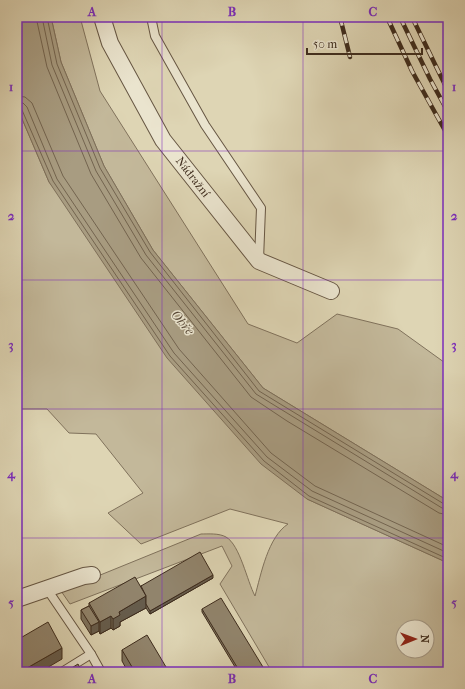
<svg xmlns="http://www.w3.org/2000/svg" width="465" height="689" font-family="'IM FELL French Canon',serif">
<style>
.green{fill:#c3b89a;stroke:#80725c;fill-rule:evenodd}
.water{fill:#a89c81;stroke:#7e6f59}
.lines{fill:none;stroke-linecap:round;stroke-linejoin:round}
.shore{stroke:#73644f;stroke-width:1}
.lane-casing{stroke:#665643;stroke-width:10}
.street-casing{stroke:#665643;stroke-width:18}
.lane{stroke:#eae4ce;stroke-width:8}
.street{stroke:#eae4ce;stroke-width:16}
.rail-casing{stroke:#3e2c1d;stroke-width:4.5}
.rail{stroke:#eae4ce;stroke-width:3;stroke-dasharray:9;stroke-linecap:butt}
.wall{fill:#7d725d;stroke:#3e2c1d}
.shaded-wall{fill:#665c4c;stroke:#3e2c1d}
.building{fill:#91846c;stroke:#3e2c1d}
.grid{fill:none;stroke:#7b2cbf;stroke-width:1;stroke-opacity:0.55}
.labels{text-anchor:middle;stroke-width:3;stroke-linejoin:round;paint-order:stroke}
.street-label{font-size:12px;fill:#3e2c1d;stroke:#eae4ce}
.water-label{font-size:13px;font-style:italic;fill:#584836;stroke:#eae4ce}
.neatline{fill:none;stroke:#7b2cbf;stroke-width:1.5}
.grid-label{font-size:13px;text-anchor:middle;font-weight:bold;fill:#7b2cbf}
</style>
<rect width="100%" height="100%" fill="#ded5b4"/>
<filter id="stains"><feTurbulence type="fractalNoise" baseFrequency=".005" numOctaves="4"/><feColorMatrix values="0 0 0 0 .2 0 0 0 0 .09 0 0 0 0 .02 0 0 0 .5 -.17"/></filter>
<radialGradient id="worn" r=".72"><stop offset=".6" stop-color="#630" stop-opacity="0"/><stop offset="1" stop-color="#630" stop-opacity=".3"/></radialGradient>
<!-- green -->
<g class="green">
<polygon points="51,17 80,17 100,91 248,324 297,343 337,314 398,329 448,365 448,501 263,388 153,250 104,166 61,62"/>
<path d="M 17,107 L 49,182 L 307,499 L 448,563 L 448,672 L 272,672 L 220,584 L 232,566 L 222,546 L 70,604 L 61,591 L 201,534 C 208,534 219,533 226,537 C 240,545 247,581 255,596 C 261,574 268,537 288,524 L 230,509 L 141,544 L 108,513 L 143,493 L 96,434 L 69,433 L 47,409 L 17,409 ZM 403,627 L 427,627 L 427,651 L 403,651 Z"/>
</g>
<!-- water -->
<polygon class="water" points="17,17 51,17 61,62 104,166 153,250 263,388 448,501 448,563 307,499 261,464 167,358 49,182 17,107"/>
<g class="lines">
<!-- shore -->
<g class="shore">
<polyline points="36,17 47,67 91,174 141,258 251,397 287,421 439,513 448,515"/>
<polyline points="42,17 52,65 96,171 146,255 256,394 442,508 448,509"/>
<polyline points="47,17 57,64 100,168 150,252 259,391 444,504 448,504"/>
<polyline points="17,96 25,97 32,103 63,176 179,349 271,453 315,486 448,547"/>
<polyline points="17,102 23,103 27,107 57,179 174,353 267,457 312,491 448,553"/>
<polyline points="17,107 20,107 22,110 53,181 170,356 264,461 309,496 448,559"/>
</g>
<!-- lane casing -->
<g class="lane-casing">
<g id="lane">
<polyline points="151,17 155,36 205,125 261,208 259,260"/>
<polyline points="47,589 91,654 101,672"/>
<polyline points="62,672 91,654"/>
</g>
</g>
<!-- street casing -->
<g class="street-casing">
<g id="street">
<polyline points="102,17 110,43 163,140 259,261 331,291"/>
<polyline points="17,599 84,576 92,575"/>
</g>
</g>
<!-- lane -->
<use href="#lane" class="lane"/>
<!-- street -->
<use href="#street" class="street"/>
<!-- rail casing -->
<g class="rail-casing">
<g id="rail">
<polyline points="340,17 350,57"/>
<polyline points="387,17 412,71 448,136"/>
<polyline points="400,17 430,79 448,112"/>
<polyline points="412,17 448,91"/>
</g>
</g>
<!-- rail -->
<use href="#rail" class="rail"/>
</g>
<!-- wall -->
<g class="wall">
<polygon points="213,578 150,614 146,608 120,622 120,626 113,630 111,628 100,634 99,631 91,635 81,619 81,610 89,606 89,603 141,586"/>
<polygon points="202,609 266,672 238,672 202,612"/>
<polygon points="122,650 169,672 128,672 122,661"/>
</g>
<!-- shaded-wall -->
<g class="shaded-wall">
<polygon points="213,575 213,578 150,614 150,611"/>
<polygon points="146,596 146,608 120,622 120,626 113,630 113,619 119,612"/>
<polygon points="111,616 111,628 100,634 100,622"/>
<polygon points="99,622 99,631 91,635 91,626"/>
<polygon points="62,648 62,659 40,672 20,672"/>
</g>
<!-- building -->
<g class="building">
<polygon points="200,552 213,575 150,611 146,604 146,596 141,586"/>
<polygon points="135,577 146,596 119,612 120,615 113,619 111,616 100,622 89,603"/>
<polygon points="221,598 266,672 240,672 202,609"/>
<polygon points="89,606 99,622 91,626 81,610"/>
<polygon points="48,622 62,648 20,672 17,672 17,640"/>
<polygon points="147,635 169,672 135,672 122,650"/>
<polygon points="78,664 82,672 65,672"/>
</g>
<!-- grid -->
<path class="grid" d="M 162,17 L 162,672M 303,17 L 303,672M 17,151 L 448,151M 17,280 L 448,280M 17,409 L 448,409M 17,538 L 448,538"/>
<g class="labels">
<!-- street labels -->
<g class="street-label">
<text transform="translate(193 177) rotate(52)" y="4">Nádražní</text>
</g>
<!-- water labels -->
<g class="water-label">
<text transform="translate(183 322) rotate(50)" y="5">Ohře</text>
</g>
</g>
<!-- margin -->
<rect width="465" height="689" fill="none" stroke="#ded5b4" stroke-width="44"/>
<!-- north arrow -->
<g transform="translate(415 639) rotate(89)"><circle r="19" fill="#eae4ce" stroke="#a59a87"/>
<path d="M0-3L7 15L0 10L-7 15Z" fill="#8f2418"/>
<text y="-6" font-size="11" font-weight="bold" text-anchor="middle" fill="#3e2c1d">N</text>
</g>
<!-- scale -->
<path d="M307 48v6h115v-6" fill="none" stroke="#3e2c1d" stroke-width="2"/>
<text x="313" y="48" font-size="12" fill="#3e2c1d" stroke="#eae4ce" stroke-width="3" paint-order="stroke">50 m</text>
<rect x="22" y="22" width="421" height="645" class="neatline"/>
<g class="grid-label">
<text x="92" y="16">A</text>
<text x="232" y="16">B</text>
<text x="373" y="16">C</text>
<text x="11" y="91">1</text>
<text x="454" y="91">1</text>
<text x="11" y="220">2</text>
<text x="454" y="220">2</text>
<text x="11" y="349">3</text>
<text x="454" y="349">3</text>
<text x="11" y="478">4</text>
<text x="454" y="478">4</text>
<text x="11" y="607">5</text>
<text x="454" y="607">5</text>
<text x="92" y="683">A</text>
<text x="232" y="683">B</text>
<text x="373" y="683">C</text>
</g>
<rect width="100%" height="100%" filter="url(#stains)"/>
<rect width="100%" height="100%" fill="url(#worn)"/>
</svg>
